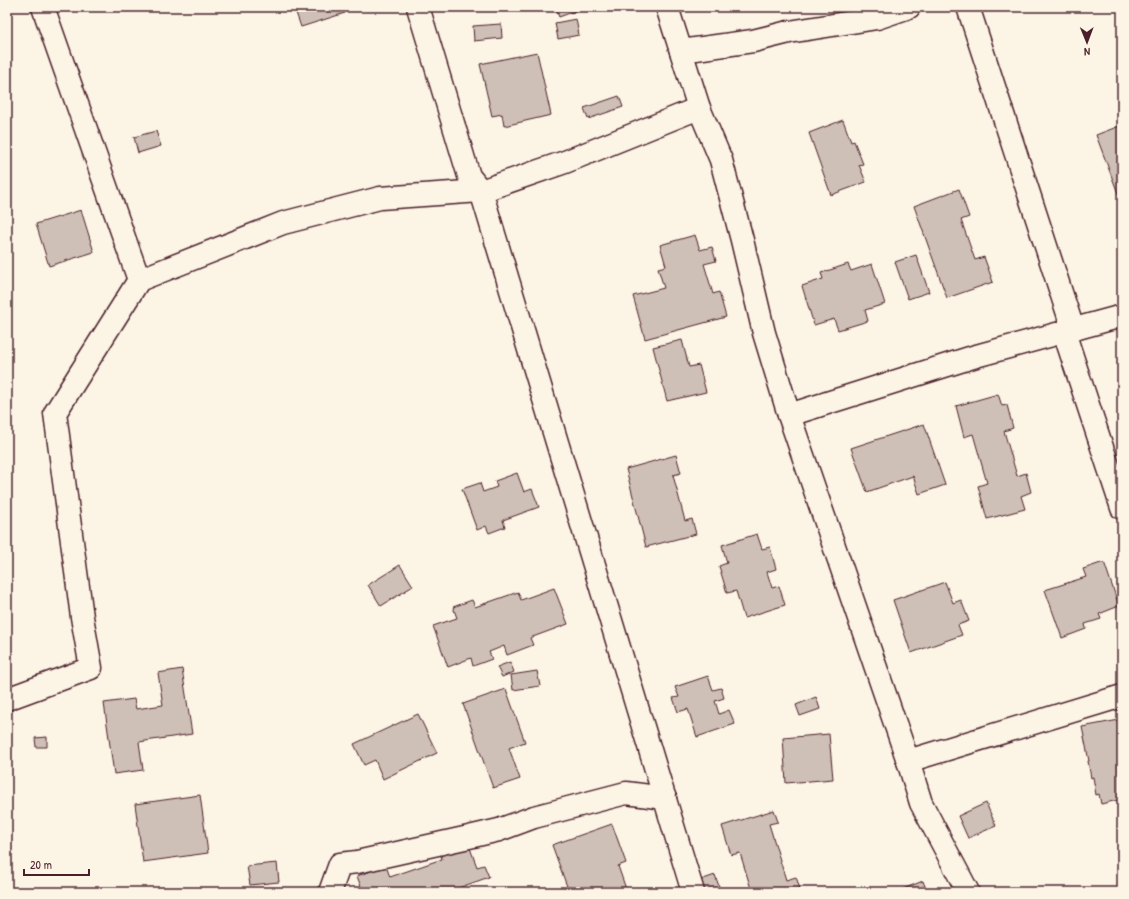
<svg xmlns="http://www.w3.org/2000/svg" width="1129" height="899" font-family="'Patrick Hand',sans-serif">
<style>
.building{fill:#cfc0b7;stroke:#4a1f2b}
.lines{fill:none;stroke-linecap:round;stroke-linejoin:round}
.minor-casing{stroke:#4a1f2b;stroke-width:25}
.minor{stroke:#fcf5e5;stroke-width:22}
</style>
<rect width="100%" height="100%" fill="#fcf5e5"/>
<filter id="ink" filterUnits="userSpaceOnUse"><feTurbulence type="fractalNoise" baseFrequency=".025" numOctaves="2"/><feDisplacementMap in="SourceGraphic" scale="8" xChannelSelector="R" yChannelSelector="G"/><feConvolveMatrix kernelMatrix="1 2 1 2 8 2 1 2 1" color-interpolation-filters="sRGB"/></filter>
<g filter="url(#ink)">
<!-- building -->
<g class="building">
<polygon points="294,7 343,7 345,13 301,27"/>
<polygon points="555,7 586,7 559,17"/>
<polygon points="576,19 579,35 558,39 555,23"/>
<polygon points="501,24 502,38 474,41 473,26"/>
<polygon points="537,52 551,115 504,126 502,114 492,116 480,64"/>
<polygon points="619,96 623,107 588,119 584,108"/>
<polygon points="843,120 851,142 854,141 863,164 859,165 866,182 831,195 809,133"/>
<polygon points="1122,125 1122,204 1096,135"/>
<polygon points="156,131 161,146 138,153 134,137"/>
<polygon points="959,189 969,217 961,220 975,260 984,257 993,282 947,298 914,206"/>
<polygon points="81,210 94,252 49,266 36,224"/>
<polygon points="695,235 700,250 712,247 716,261 704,264 713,294 719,292 726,317 645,339 633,296 664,288 658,268 666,266 660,245"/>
<polygon points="916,255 929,292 908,299 895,262"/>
<polygon points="848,264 851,271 872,264 885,304 865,310 868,321 838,330 834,319 814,325 802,286 823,279 821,273"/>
<polygon points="682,340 689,367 699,365 706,392 667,401 653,347"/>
<polygon points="998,394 1002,406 1007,405 1013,428 1004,431 1017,476 1026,473 1031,492 1021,496 1025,509 987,519 978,486 987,483 973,434 964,437 956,406"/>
<polygon points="924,424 945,485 919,494 913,476 867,492 851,448"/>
<polygon points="676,455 681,473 673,475 685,521 692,519 696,534 646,547 626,469"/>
<polygon points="517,473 524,492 532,489 539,507 503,520 505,527 489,533 486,526 477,530 462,489 480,483 483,492 497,487 495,481"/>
<polygon points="757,534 762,549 770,547 776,569 767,572 772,588 779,586 785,605 744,618 736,591 727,593 719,566 727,563 722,545"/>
<polygon points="1104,562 1119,606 1099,614 1101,619 1085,624 1086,629 1062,638 1045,590 1086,577 1083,569"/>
<polygon points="400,565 413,586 381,606 368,585"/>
<polygon points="945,582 953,603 961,600 969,621 958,625 962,635 911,653 893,600"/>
<polygon points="554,588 568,624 530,638 533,645 507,655 504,646 489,652 492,659 473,666 471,658 448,667 433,626 457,618 453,607 472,600 475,607 518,592 521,600"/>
<polygon points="510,662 514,672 502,677 497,667"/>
<polygon points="182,669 192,734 139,742 143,770 114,774 104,703 134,699 136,709 163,705 158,673"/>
<polygon points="537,671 540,686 513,690 511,675"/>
<polygon points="708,676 713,690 721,688 724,698 715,701 719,714 729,710 735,724 697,737 688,709 678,712 673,698 679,697 675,687"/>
<polygon points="506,689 525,742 509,748 520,779 493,788 463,704"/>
<polygon points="816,697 820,709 800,716 796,705"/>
<polygon points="418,714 437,753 383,779 375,760 364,765 354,744"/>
<polygon points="1119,720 1122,734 1122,799 1101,804 1099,794 1096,795 1093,777 1091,778 1088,761 1089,761 1082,727"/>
<polygon points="829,734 833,779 786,783 783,738"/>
<polygon points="47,737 47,747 36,747 35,738"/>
<polygon points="200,795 208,853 143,862 135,804"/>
<polygon points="986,803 996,826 968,838 958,816"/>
<polygon points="774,810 778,822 769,824 786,880 796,877 801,892 752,892 740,853 731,855 722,826"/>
<polygon points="612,824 626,863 618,866 627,892 569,892 552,845"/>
<polygon points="467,840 477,867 484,865 489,877 447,892 363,892 357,876 386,866 390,877 442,859 439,850"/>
<polygon points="277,863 279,882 250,885 247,866"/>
<polygon points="715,875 721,892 702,892 698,881"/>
<polygon points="923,881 927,892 904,892 903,889"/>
</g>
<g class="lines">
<!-- minor casing -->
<g class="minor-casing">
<g id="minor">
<polyline points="43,7 139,280"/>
<polyline points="418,7 469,176 481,191 693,892"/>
<polyline points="667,7 699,108 721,160 742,240 764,333 789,415 908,761 921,803 968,892"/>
<polyline points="968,7 1073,329"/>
<polyline points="681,51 753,41 789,32 877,18 909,7"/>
<polyline points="1064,332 1122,508"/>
<polyline points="789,415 976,356 1122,316"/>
<polyline points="7,699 91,668 82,617 55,413 139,280 283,223 380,198 481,191 565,162 699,108"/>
<polyline points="908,761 1122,696"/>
<polyline points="330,892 340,864 357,862 469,837 499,830 534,817 626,793 665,798"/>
</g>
</g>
<!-- minor -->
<use href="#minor" class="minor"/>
</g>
</g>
<!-- margin -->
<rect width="1129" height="899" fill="none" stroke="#fcf5e5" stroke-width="24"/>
<rect x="12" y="12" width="1105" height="875" fill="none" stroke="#4a1f2b" stroke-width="1.5" filter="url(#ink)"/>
<!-- north arrow -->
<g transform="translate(1087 42) rotate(179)" stroke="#fcf5e5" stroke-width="3" paint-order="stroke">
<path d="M0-3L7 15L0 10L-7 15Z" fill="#4a1f2b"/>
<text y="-6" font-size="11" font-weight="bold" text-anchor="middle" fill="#4a1f2b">N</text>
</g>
<!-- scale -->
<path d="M24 869v6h65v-6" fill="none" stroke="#4a1f2b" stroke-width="2"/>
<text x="30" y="869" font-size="12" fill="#4a1f2b" stroke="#fcf5e5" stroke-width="3" paint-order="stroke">20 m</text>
</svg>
